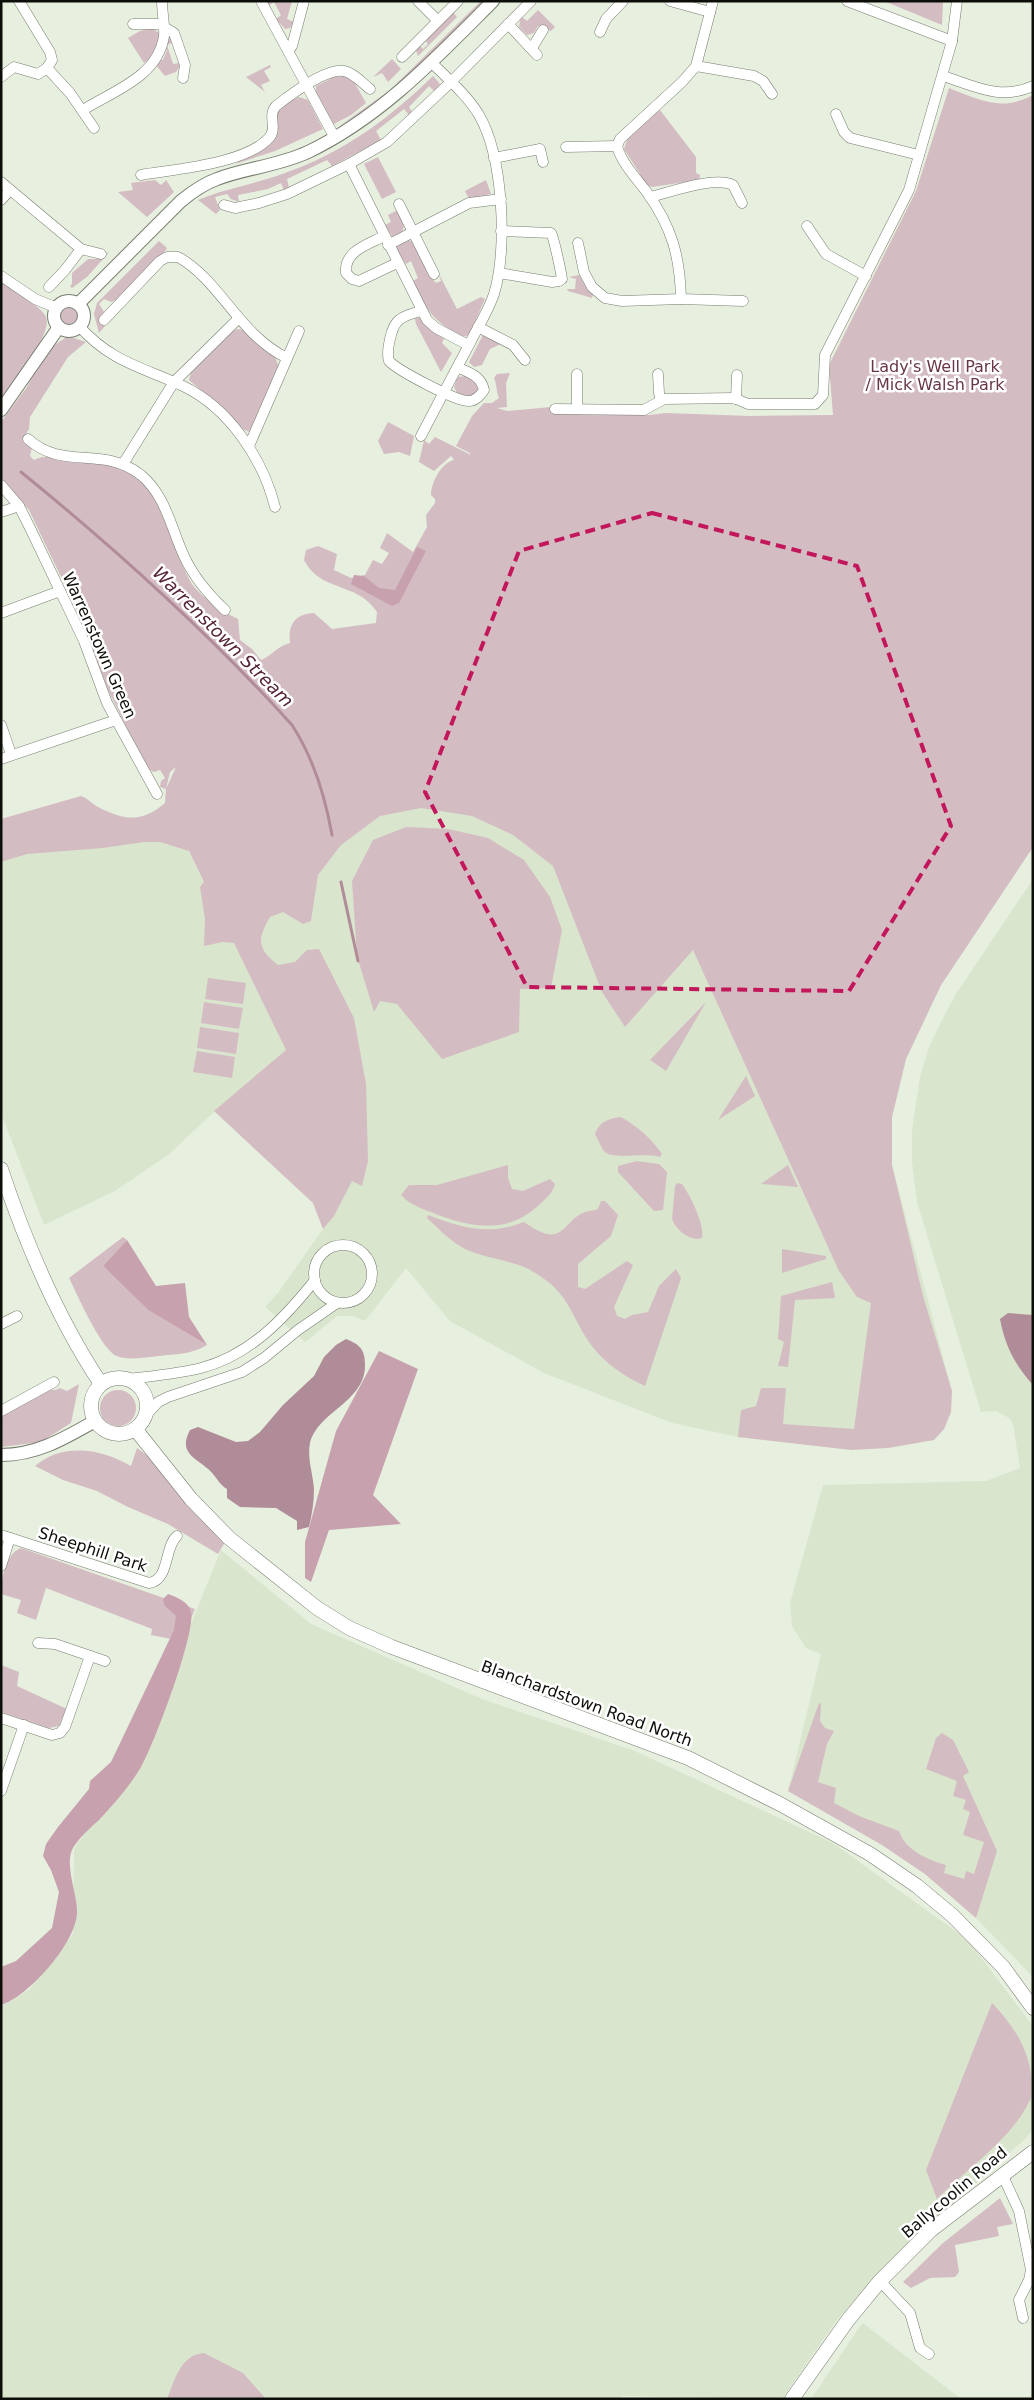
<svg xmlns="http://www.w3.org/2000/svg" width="1034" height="2400" font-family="'DejaVu Sans',sans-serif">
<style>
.built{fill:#dae5ce}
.green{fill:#d4bcc3}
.forest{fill:#c7a2ae}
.water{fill:#b08c98}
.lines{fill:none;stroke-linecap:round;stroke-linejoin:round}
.stream{stroke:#b08c98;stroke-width:3}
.minor-casing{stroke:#767d6e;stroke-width:11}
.tertiary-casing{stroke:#767d6e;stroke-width:14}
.secondary-casing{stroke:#767d6e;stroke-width:15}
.minor{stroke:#fff;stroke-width:10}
.tertiary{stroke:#fff;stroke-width:12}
.secondary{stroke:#fff;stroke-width:14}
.marked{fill:none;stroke:#c2185b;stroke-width:4;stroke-dasharray:10 6;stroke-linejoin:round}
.labels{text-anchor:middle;stroke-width:5;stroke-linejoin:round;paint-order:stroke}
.park-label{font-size:16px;fill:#683549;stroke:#fff}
.street-label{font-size:16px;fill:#0c0f09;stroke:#fff}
.water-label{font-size:18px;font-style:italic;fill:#552438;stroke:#fff}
</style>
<rect width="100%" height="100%" fill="#e7efdf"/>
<!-- built -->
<g class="built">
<polygon points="382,773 1033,847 941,985 906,1059 892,1117 892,1165 952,1391 951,1412 944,1429 934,1440 852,1450 738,1437 672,1423 544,1373 450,1321 406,1268 365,1321 353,1316 337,1316 305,1342 265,1307 278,1293 323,1229 313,1203 215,1111 168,1155 115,1191 44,1225 1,1113 1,824 72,803 186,846 225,925"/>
<polygon points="1033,879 1033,1977 976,1918 925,1874 882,1845 788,1791 821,1654 806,1648 792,1626 790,1603 823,1485 986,1481 1020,1468 1013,1424 1009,1418 996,1411 981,1412 917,1202 912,1162 912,1131 920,1077 929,1047 943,1018 956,994"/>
<polygon points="221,1550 311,1624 482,1699 635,1751 833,1843 968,1940 1033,2026 1033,2129 1027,2137 874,2277 834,2324 782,2399 622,2396 622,2399 1,2399 1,2007 29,1990 73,1934 74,1849 94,1820 177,1658"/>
<polygon points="863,2322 863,2323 961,2399 811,2399"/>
</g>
<!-- green -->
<g class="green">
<polygon points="265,1 292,1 287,19 294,22 290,28 285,29 276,19 281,15 274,2 268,6"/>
<polygon points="481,1 484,1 396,88 377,103 338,127 390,90"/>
<polygon points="884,1 943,1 942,25"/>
<polygon points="538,10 555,27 551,31 538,26 534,33 527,35 519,27 520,20 522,17 527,21"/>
<polygon points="453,12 457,17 418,56 416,50 419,45 423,49 428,44 425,40"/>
<polygon points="152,28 159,33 161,37 150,62 148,60 144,63 128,38 140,31"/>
<polygon points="168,37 172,38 174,42 167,45 173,64 179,63 180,66 176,72 165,76 155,64 159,59 163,60 167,50 164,48"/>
<polygon points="392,59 401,69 388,82 382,73 373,77"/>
<polygon points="270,65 271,67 264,71 270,81 261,85 265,92 246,77"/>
<polygon points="345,76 353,80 366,103 351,115 332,125 316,93 316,86 334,77"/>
<path d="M 433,76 L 440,84 L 434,91 L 429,86 L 409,107 L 412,112 L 409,115 L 404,109 L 376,131 L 381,140 L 332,166 L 327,160 L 287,179 L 289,188 L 284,191 L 281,183 L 268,189 L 238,195 L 239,202 L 231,199 L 227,194 L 215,197 L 220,210 L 216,214 L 198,200 C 226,188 256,184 285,173 C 343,153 390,118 433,76 Z"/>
<path d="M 949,88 C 980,100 1001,112 1033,95 L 1033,847 L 941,985 L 906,1059 L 892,1117 L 892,1165 L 923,1296 L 952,1391 L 951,1412 L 944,1429 L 934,1440 L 888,1448 L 852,1450 L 738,1437 L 741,1410 L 756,1406 L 761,1388 L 786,1388 L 783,1424 L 854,1429 L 871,1303 L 857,1297 L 839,1271 L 693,950 L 625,1027 L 602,992 L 553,866 L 513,835 L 472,816 L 421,808 L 380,816 L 341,845 L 318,875 L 311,921 L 303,924 L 283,912 L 270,917 C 257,939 257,949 278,965 L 295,962 L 307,950 L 319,949 L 354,1018 L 366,1084 L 368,1161 L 362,1186 L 352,1181 L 334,1216 L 323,1229 L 313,1203 L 214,1111 L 286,1050 L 234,943 L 222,942 L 204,946 L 205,919 L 200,887 L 204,882 L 189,851 L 160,842 L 144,842 L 103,848 L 27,854 L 1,862 L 1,819 L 81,796 C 88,798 93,805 100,808 C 126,821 143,822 165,803 L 166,789 L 176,767 L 170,772 L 166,789 L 160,787 L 161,781 L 165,778 L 160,770 L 154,772 L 148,769 L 135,744 L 108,690 L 82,621 L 29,510 L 1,477 L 1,422 L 27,387 L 36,369 L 53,346 L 68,336 L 86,342 L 68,357 L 30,417 L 29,429 L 23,439 L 32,447 L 30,456 L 34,460 C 46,453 63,459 77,460 C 166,465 157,516 189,579 C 196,594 223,612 238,619 L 240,640 L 252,649 L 261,660 C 273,655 277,646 290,643 C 288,624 295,614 314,613 L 332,629 L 376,623 L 377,612 C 357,581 321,593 304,560 L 306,550 L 318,546 L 337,554 L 334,570 L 351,578 L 365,575 L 373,560 L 382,564 L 389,553 L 380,548 L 387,533 L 413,552 L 427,527 L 426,515 L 435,503 L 435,499 L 431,495 C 431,483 441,463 454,460 L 451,456 L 434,471 L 419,462 L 424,440 L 429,444 L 435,437 L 469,454 L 469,457 L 470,453 L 456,446 L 472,416 L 484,403 L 492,403 L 499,398 C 496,391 497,385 494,378 L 497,374 L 510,373 L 506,383 L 507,407 L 497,408 L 507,411 L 551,407 L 567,412 L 592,415 L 650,415 L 665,413 L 750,416 L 833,415 L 829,365 L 916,191 Z"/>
<polygon points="299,97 308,100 323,129 275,151 235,164 273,140 277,133 276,113 288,102"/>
<polygon points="660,110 696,157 696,173 700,175 699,180 652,187 647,185 624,149 628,137"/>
<polygon points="378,157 396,192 382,199 364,164"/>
<polygon points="155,180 161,185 166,180 174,192 147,217 118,192 133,190 131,183"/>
<polygon points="486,180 491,194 469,199 465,191"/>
<path d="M 398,210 C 403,221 410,234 392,236 L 385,225 L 391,222 L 388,215 Z"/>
<path d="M 408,240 L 414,242 L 430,271 L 428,274 L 436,283 L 441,281 L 439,274 L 457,309 L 481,297 L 485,299 L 469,335 L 462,337 C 431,319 428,312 413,281 L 418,278 L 411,261 L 406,264 L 397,251 L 397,245 Z"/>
<polygon points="159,241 167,248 166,250 116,300 111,302 104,299 99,304 104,312 100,321 105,326 99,333 94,314 97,303"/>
<polygon points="110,251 88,276 72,288 70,286 72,284 72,273 88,259 100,259"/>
<polygon points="579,275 587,289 593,295 592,298 568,291 567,289 575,289 576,279 569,277"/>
<path d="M 1,280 C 11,288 41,306 46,317 C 53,335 12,383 1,400 Z"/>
<circle cx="69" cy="315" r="10"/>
<polygon points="415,318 421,318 445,337 442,343 452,353 441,372 416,324"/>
<polygon points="238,329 243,330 275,357 279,367 252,430 250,432 242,429 216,403 189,380 191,373 233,331"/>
<polygon points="483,335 505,342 490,349 482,365 474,367 469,362"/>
<polygon points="465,376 477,382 481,390 472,398 458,395 454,387 458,377"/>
<polygon points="388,422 414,436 410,456 399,452 384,454 378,441"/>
<polygon points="406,827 448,829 488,838 524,860 550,897 562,930 551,988 520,989 519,1032 442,1059 397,1004 380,1001 374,1012 357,956 352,881 373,840"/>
<polygon points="208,978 246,983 243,1004 205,999"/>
<polygon points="204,1002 243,1008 239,1029 201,1023"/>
<polygon points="706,1002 666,1071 650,1060"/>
<polygon points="200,1027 239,1033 236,1054 197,1048"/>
<polygon points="197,1051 235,1057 232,1078 193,1072"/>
<polygon points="746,1076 755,1096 718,1120"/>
<path d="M 621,1117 C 637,1126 652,1139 662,1154 L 660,1157 C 645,1152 614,1160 605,1152 C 601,1148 598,1139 595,1134 C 599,1122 609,1118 621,1117 Z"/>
<polygon points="637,1161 659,1164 667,1172 663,1210 654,1211 618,1172 618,1166"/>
<path d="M 508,1165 L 508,1178 L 512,1189 L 523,1191 L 550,1179 L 555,1184 C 553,1193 545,1199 539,1205 C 508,1234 474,1228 438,1215 C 424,1209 411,1206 401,1195 L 409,1185 L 437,1185 Z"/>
<polygon points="788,1165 798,1187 761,1184"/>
<path d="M 677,1183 L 682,1184 C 690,1195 705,1225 702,1238 C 690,1242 676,1230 672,1219 L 675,1186 Z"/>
<path d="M 601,1201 L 605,1201 L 618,1215 L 611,1236 L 578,1264 L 578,1287 L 585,1289 L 627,1261 L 633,1265 L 614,1307 L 617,1316 L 625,1319 L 632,1315 L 648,1312 L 659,1286 L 676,1269 L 681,1278 L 645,1386 C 623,1376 600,1360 587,1339 C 575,1321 569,1300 552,1285 C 541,1276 526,1266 512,1263 C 496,1258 480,1256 465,1249 C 450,1241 439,1229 427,1218 L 428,1215 C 463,1228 488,1236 524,1222 C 534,1229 550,1240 561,1231 C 568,1226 572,1219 579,1215 C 585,1211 592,1211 598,1209 Z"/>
<path d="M 123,1237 L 127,1240 L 103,1266 L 148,1310 L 207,1345 C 192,1354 177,1354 159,1356 C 146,1357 129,1361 117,1356 C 102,1351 77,1294 69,1278 Z"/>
<polygon points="782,1249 826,1256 826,1259 782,1273"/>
<polygon points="832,1282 835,1298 795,1300 788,1367 778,1366 784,1342 778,1339 781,1296"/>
<polygon points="79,1384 71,1423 41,1442 1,1447 1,1415 49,1389 55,1390 60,1388 67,1391"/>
<circle cx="118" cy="1408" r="18"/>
<path d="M 137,1448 L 149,1457 L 225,1542 L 218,1554 L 168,1524 L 128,1507 L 97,1491 L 63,1480 L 35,1466 C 63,1442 102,1449 131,1466 Z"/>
<path d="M 21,1548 L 195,1609 L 181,1641 L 151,1635 L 152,1629 L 46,1588 L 36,1620 L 17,1613 L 21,1600 L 1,1594 C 1,1580 6,1553 21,1548 Z"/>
<polygon points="1,1665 19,1672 17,1686 67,1709 59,1726 49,1728 1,1712"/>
<path d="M 819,1703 L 821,1704 L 820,1721 L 825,1728 L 834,1731 L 827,1744 L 818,1782 L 836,1788 L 834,1803 L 859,1816 L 899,1831 C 905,1850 928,1860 946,1865 L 944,1873 L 964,1879 L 966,1871 L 974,1874 L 984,1842 L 963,1835 L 970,1812 L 963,1809 L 966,1800 L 953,1796 L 957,1781 L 926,1769 L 936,1738 L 942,1733 L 953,1740 L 969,1772 L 963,1776 L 997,1851 L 976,1918 L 925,1874 L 882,1845 L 788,1791 Z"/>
<path d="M 992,2003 C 1014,2026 1033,2054 1031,2087 C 1031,2092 1032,2098 1029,2102 C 1012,2138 966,2170 937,2199 L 926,2170 Z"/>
<polygon points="1000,2198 1013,2224 997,2227 999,2236 955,2245 959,2272 955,2277 930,2278 911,2288 903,2282 943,2243"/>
<path d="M 204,2353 L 243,2373 L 266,2399 L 167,2399 C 175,2380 180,2355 204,2353 Z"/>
</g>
<!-- forest -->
<g class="forest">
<polygon points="417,547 426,551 399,603 392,606 351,584 354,575 364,576 379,588 395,590"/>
<polygon points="127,1240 156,1286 185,1283 189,1317 207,1345 148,1310 103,1266"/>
<polygon points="379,1351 418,1369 373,1495 401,1524 329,1530 311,1582 305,1578 305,1542 336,1431"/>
<path d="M 168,1594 C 177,1597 189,1602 191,1612 C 196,1633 154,1745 141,1767 C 130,1786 114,1804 99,1820 C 90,1828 79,1838 73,1848 C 64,1864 77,1893 77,1911 C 78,1941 28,1997 1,2005 L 1,1967 L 16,1961 L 52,1928 L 59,1892 L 51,1870 L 43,1856 L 46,1844 L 58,1827 L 89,1789 L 90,1781 L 111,1762 L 174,1630 L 176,1616 L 164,1605 L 163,1599 Z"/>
</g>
<!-- water -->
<g class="water">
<path d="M 1008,1313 L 1033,1315 L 1033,1385 C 1015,1365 1005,1346 1000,1319 Z"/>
<path d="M 346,1339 C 359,1344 365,1349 365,1364 C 366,1402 318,1411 310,1443 C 307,1458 313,1474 314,1489 C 314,1502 312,1514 309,1527 L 297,1530 L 297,1521 L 276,1508 L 240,1507 L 227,1498 L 227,1489 C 220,1485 218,1480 213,1474 C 201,1459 176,1456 190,1430 L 198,1427 L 236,1442 L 248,1441 L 260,1432 L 283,1405 L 314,1376 L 324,1357 L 336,1345 Z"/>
</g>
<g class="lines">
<!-- stream -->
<g class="stream">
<path d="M 21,472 C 117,550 209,633 292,725 C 314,759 325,795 332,835"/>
<polyline points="341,882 358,961"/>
</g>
<!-- minor casing -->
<g class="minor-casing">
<g id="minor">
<polyline points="19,1 50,52 52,60 47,68 70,93 94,128"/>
<polyline points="261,1 335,138"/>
<polyline points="418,1 437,20"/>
<polyline points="670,1 710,12"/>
<polyline points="847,1 952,41"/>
<polyline points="133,24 159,24 174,33 185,65 183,78"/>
<polyline points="508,24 537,55"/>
<polyline points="600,32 606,19 623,1"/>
<polyline points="532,48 543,30"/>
<polyline points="288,51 292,46 304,1"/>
<polyline points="402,57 458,1"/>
<polyline points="696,66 754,76 763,81 772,94"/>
<path d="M 943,76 C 975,86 1000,101 1033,86"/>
<polyline points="1,77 14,67 38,74 47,68"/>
<path d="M 83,110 C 113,91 158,77 164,36 C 165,25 162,13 162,1"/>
<polyline points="836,114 844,132 850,138 919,155"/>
<polyline points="566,147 617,146"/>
<polyline points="494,158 540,149 543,162"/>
<polyline points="349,164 427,320 436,328 468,345"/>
<path d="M 141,175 C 176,169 245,164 269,138 C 278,128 267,116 276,106 C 290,95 326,68 344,71 C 354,73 362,83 370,89"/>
<polyline points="1,182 81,249 101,254"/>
<path d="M 650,197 C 671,192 713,176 733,185 L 742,203"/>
<polyline points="1,200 10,190"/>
<polyline points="399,204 434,274"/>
<polyline points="224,205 235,208 259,203 287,194 349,164 387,142 451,82 531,1"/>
<polyline points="807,226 826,254 866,276"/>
<path d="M 384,236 C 367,245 344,251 346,273 L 352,279 L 359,281 L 397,263"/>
<polyline points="578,243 584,272 592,287 605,298 622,301 681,299 743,301"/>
<polyline points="388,245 469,203 501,199"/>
<path d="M 499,273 L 552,282 L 559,281 L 562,279 C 561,272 554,238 551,233 L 501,231"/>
<polyline points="1,276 35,299 57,308"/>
<polyline points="49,287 65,270 81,249"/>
<path d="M 681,299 C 680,256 672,227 646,191 C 636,178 621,162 617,146 L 620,139 L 682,82 L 696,66 L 713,1"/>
<path d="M 421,311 C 414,313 405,315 399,320 C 391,326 386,352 389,361 C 397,370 457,402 469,401 C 475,401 481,395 484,390 C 481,376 470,373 459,368"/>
<path d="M 104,320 L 160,261 L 167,257 L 178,257 C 221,281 238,334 287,358"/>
<path d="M 79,326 C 111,362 142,367 183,386 C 229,408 263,459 275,507"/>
<polyline points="478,327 513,345 525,360"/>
<polyline points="577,374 577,409"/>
<polyline points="658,374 659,393 661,400"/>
<polyline points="736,399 737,375"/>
<polyline points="555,409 644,410 664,399 734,398 748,404 815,404 823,395 825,355 909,190 952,41 957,1"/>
<path d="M 421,436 C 437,405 453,375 469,345 C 477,328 488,312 494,294 C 508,249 503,156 479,115 C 467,95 447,78 431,62"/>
<path d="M 28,439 C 63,471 103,445 141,475 C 166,496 171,528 184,556 C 194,578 208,594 225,610"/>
<polyline points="249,446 299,331"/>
<polyline points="123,464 174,382 238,319"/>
<polyline points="1,485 19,506 31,530 84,641 107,703 157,794"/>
<polyline points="1,512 19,506"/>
<polyline points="1,613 60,591"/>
<polyline points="1,725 11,754"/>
<polyline points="1,759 116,720"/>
<circle cx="343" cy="1274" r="29"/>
<polyline points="1,1324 17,1316"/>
<path d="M 128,1379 C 152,1376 177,1374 201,1368 C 250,1355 284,1319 315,1280"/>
<polyline points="1,1411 54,1382"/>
<polyline points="147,1414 158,1402 168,1397 242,1372 264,1358 298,1330 337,1303"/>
<path d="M 1,1535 L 149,1583 C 170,1580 164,1547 177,1536"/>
<polyline points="1,1566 10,1538"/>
<polyline points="38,1643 55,1644 105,1661"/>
<polyline points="1,1718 52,1735 60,1733 65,1727 90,1656"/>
<polyline points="1,1791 24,1725"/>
<polyline points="1002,2174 1019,2211 1031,2270 1029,2280 1019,2300 1023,2318"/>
<polyline points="880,2281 910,2313 920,2348 929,2354"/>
</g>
</g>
<!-- tertiary casing -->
<g class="tertiary-casing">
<g id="tertiary">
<circle cx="69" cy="316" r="15"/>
<path d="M 78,304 L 181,201 C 192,192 203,184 217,179 C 245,168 278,166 308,152 C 381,117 436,58 493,1"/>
<polyline points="1,410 59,327"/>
<path d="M 1,1455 C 37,1455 65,1438 95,1421"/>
</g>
</g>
<!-- secondary casing -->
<g class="secondary-casing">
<g id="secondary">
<path d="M 1,1169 C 26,1244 57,1318 101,1384"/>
<circle cx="119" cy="1406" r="28"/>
<polyline points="136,1430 191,1499 229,1538 317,1608 349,1628 392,1647 688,1758 780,1804 870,1854 917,1886 953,1916 1003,1967 1033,2008"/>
<polyline points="792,2399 848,2320 880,2281 931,2230 1033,2152"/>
</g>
</g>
<!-- minor -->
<use href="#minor" class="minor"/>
<!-- tertiary -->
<use href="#tertiary" class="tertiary"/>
<!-- secondary -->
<use href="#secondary" class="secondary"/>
</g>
<!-- marked area -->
<path class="marked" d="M 652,513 L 857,566 L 951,826 L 849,991 L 527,987 L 425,792 L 519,551 Z"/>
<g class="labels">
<!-- park labels -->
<g class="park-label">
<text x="935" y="372">Lady's Well Park<tspan x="935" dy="18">/ Mick Walsh Park</tspan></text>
</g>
<!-- street labels -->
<g class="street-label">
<text transform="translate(100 645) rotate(66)" y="6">Warrenstown Green</text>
<text transform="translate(93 1549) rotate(18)" y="6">Sheephill Park</text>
<text transform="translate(587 1703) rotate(20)" y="6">Blanchardstown Road North</text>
<text transform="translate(954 2192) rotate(-40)" y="6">Ballycoolin Road</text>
</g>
<!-- water labels -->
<g class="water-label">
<text transform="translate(223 637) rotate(45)" y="6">Warrenstown Stream</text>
</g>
</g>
<!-- border -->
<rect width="1034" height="2400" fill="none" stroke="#0c0f09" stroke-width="5"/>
</svg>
